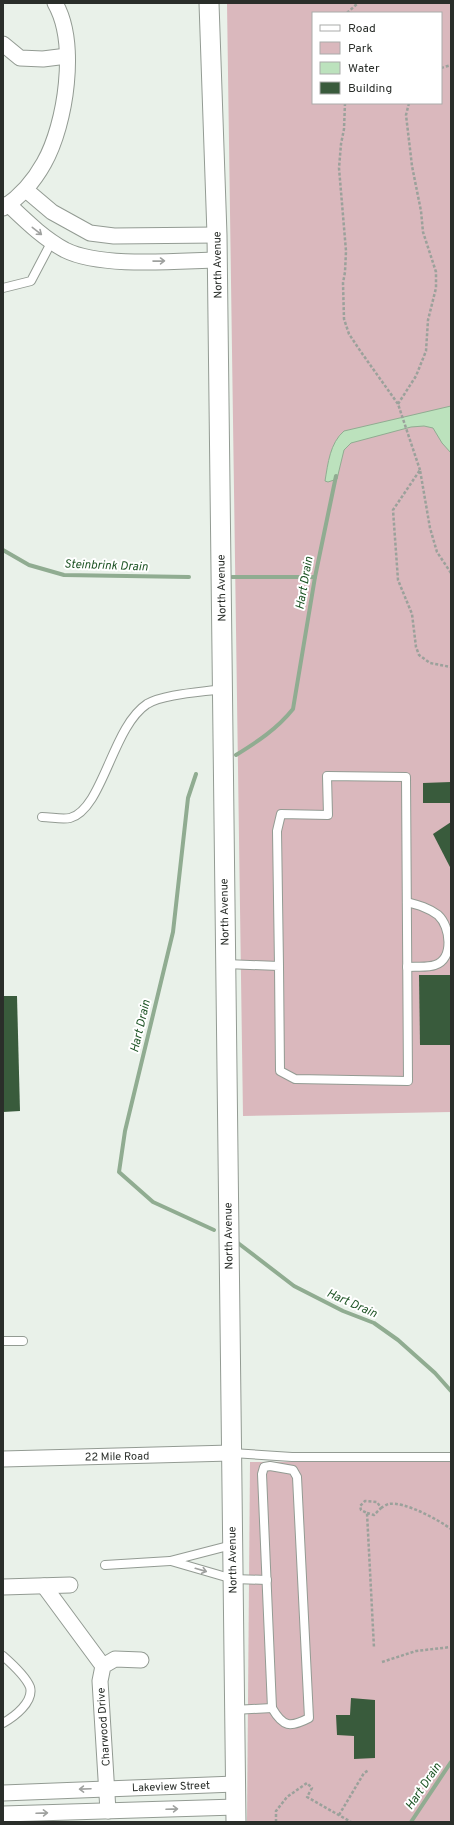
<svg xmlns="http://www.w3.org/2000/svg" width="454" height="1825" font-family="Overpass,sans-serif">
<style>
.green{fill:#dab8bd;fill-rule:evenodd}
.water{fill:#bce2bd;stroke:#90ac91}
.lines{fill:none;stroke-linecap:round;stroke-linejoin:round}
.stream{stroke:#90ac91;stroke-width:4}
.building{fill:#395b3c}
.service-casing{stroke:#939b93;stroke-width:10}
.minor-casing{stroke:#939b93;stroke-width:17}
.tertiary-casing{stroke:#939b93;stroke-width:21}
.path{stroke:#9ba19b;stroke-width:2.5;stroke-dasharray:3 2;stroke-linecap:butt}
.service{stroke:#fff;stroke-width:8}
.minor{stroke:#fff;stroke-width:15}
.tertiary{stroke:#fff;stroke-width:19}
.oneway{stroke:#9fa19f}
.labels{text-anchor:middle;stroke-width:4;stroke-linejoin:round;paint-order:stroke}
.street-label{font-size:11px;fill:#2a2e2a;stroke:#fff}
.water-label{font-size:12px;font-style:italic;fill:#1e5425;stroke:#fff}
</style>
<rect width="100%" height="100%" fill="#e9f1e9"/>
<!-- green -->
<g class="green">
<path d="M 227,3 L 451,3 L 451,1112 L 243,1116 ZM 313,13 L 441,13 L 441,103 L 313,103 Z"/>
<polygon points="451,1461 451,1822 247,1822 250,1462"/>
</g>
<!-- water -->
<path class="water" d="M 451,406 L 451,453 L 442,443 L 433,428 L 424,426 L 411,427 L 351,443 L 344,450 L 337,479 L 328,482 L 325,481 C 328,463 330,443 344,431 Z"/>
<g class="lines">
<!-- stream -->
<g class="stream">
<polyline points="3,550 29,565 64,575 189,577"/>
<polyline points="232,577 315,577"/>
<path d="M 236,755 C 257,742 277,729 293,709 L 315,577 L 336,476"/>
<polyline points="196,774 188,798 173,932 125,1131 119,1172 153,1202 214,1230"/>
<polyline points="238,1243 294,1286 343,1311 374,1323 398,1340 435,1373 451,1391"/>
<polyline points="411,1822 451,1762"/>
</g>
</g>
<!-- building -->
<g class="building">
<polygon points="451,782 451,803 423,803 423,783"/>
<polygon points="451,822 451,869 433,834"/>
<polygon points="419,975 451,975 451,1045 420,1045"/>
<polygon points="3,996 17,996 20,1111 3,1112"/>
<polygon points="351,1698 375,1700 375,1758 354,1759 354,1736 337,1735 336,1715 350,1715"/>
</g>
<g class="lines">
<!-- service casing -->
<g class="service-casing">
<g id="service">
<polyline points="3,288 31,281 52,241"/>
<path d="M 42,817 C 51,817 62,820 70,818 C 103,809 112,727 147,704 C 163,694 203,692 222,689"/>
<path d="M 407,902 C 418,905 429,908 438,915 C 451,927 454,959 435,965 C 427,968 416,966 407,967"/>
<polyline points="226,964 279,966 280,1071 295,1079 408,1081 406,777 327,776 328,815 281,814 277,831 279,966"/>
<polyline points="3,1341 23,1341"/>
<polyline points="232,1453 292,1457 451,1457"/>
<path d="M 270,1466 L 293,1470 L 297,1477 L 309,1718 C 290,1728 283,1727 272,1708 L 262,1474 L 264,1467 Z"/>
<polyline points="171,1561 233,1579 267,1580"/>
<polyline points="105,1565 170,1561 232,1545"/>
<path d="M 3,1656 C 11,1663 26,1677 30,1687 C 34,1702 14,1717 3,1723"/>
<polyline points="234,1710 272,1708"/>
</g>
</g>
<!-- minor casing -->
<g class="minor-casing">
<g id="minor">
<polyline points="3,44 20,58 43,59 67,56"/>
<polyline points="26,190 52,212 90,233 114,236 217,235"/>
<path d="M 8,204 C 26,221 43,238 65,250 C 101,268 176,261 217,260"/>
<path d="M 3,208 C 20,197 34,181 44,163 C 66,124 78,43 55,3"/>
<polyline points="3,1459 231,1453"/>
<polyline points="44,1586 103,1666"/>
<polyline points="3,1587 70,1585"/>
<polyline points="3,1793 235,1784"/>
<polyline points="108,1811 100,1681 103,1666 115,1659 141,1660"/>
<polyline points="3,1814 236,1807"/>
</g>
</g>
<!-- tertiary casing -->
<g class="tertiary-casing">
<polyline id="tertiary" points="209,3 217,235 236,1822"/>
</g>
<!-- path -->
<g class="path">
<polyline points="347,13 358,3"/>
<polyline points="441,68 451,65"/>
<polyline points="345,103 344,129 341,144 339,168 346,251 345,272 343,283 344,319 349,334 361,352 398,404 420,470"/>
<polyline points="398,404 416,376 426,351 428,320 436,288 436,272 423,232 421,211 412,166 406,115 409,103"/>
<polyline points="451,573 437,552 430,528 420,470 393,510 398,580 412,614 416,647 419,655 430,663 451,667"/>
<path d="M 381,1508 C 383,1507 387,1504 389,1504 C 404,1501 439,1520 451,1529"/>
<polyline points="367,1513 374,1515 381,1508 377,1502 365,1501 360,1506 361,1510 367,1513 374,1648"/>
<polyline points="382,1662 416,1651 451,1647"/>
<polyline points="339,1815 364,1773 369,1770"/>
<polyline points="276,1822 276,1811 287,1797 307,1783 312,1788 307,1797 351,1822"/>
</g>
<!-- service -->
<use href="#service" class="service"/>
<!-- minor -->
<use href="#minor" class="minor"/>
<!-- tertiary -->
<use href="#tertiary" class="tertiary"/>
</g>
<!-- one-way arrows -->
<defs><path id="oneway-shaft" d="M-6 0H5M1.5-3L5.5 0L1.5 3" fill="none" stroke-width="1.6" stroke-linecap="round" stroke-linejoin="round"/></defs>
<g class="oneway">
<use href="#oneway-shaft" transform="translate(37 231) rotate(38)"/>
<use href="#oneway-shaft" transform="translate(159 261) rotate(-1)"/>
<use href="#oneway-shaft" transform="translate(201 1570) rotate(16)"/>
<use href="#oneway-shaft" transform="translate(85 1789) rotate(178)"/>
<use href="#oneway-shaft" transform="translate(172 1809) rotate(-2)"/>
<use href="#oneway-shaft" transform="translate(42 1813) rotate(-2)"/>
</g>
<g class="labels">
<!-- street labels -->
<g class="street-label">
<text transform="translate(217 265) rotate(-91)" y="4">North Avenue</text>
<text transform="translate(221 588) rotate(-91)" y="4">North Avenue</text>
<text transform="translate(224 912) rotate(-91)" y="4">North Avenue</text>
<text transform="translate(228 1236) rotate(-91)" y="4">North Avenue</text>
<text transform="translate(117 1456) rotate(-1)" y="4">22 Mile Road</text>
<text transform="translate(232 1560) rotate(-91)" y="4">North Avenue</text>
<text transform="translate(103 1727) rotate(-94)" y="4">Charwood Drive</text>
<text transform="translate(171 1786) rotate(-2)" y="4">Lakeview Street</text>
</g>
<!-- water labels -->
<g class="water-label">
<text transform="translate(106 565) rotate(2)" y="4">Steinbrink Drain</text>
<text transform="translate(304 583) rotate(-80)" y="4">Hart Drain</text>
<text transform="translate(140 1026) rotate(-77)" y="4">Hart Drain</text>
<text transform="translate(352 1303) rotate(24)" y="4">Hart Drain</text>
<text transform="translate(423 1786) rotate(-56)" y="4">Hart Drain</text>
</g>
</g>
<!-- border -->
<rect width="454" height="1825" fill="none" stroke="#2a2e2a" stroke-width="8"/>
<!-- legend -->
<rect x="312" y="12" width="130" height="92" fill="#ffffff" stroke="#aaabaa"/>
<rect x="320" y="25" width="20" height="6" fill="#ffffff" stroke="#aaabaa"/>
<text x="348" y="32" font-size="12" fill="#2a2e2a">Road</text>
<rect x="320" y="42" width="20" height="12" fill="#dab8bd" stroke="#aaabaa"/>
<text x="348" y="52" font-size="12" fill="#2a2e2a">Park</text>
<rect x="320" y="62" width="20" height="12" fill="#bce2bd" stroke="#aaabaa"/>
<text x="348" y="72" font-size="12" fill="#2a2e2a">Water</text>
<rect x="320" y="82" width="20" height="12" fill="#395b3c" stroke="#aaabaa"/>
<text x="348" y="92" font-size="12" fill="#2a2e2a">Building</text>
</svg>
